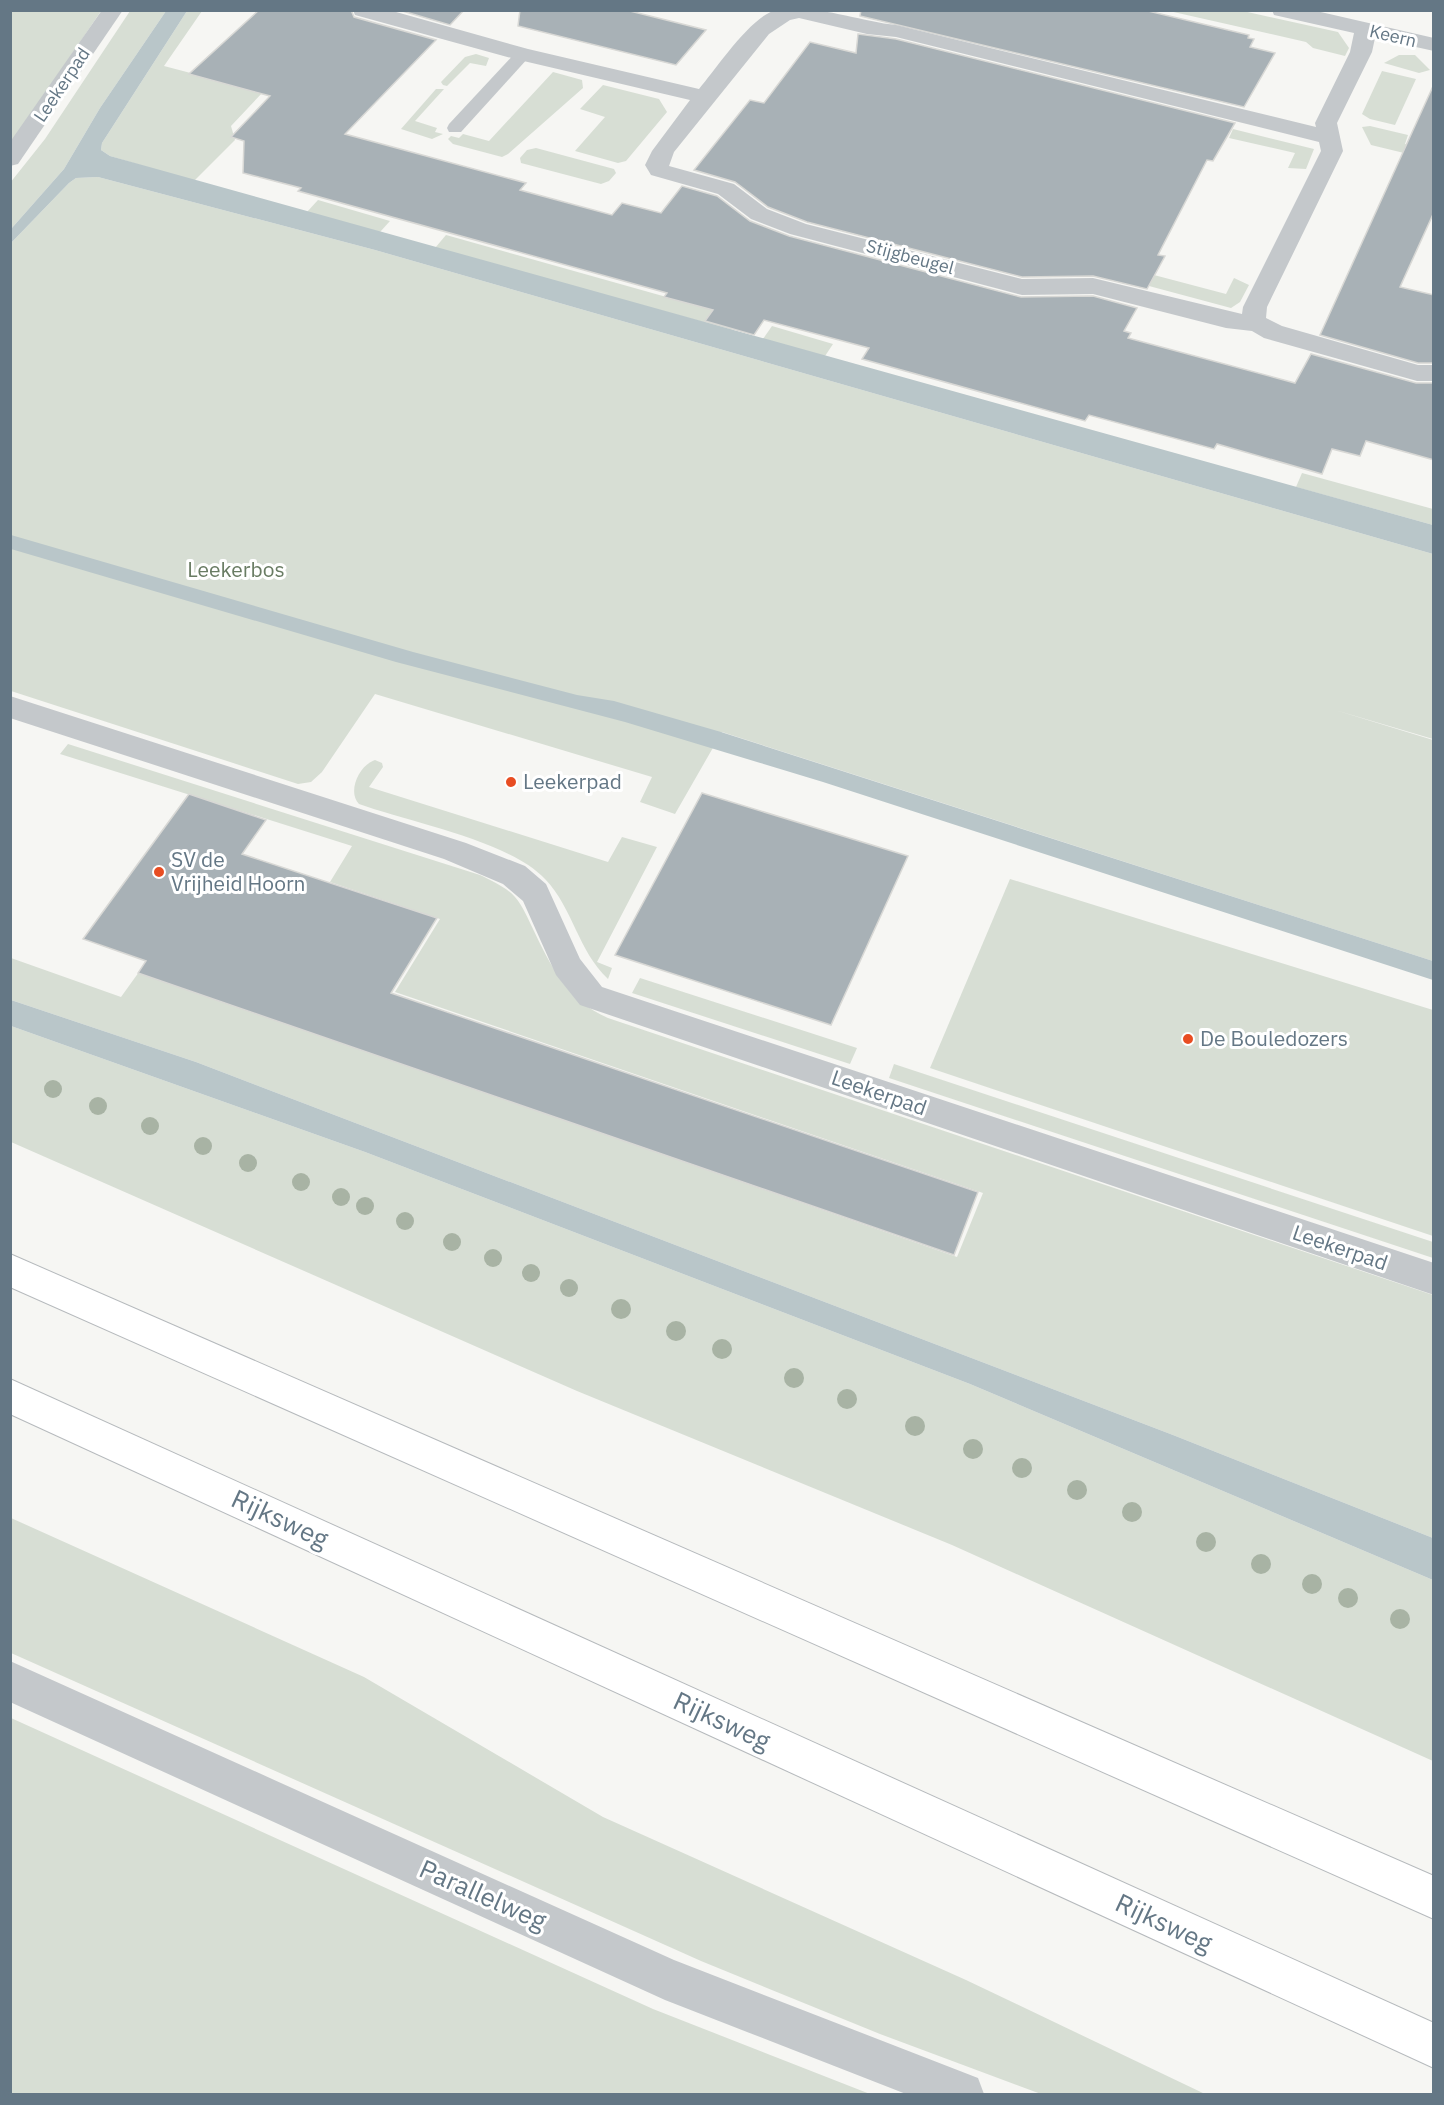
<svg xmlns="http://www.w3.org/2000/svg" width="1444" height="2105" font-family="'IBM Plex Sans',sans-serif">
<style>
.green{fill:#d7ded4}
.water{fill:#b9c6c9}
.building{fill:#a8b1b6;stroke:#d8d8d5;stroke-width:1.5}
.lines{fill:none;stroke-linecap:round;stroke-linejoin:round}
.motorway-casing{stroke:#b6babd;stroke-width:2}
.service{fill:#c4c8cb;fill-rule:evenodd}
.minor{fill:#c4c8cb;fill-rule:evenodd}
.motorway{fill:#fff;fill-rule:evenodd}
.tree{fill:#a8b3a4}
.poi-dot{fill:#e84d22;stroke:#fff;stroke-width:2}
.labels{text-anchor:middle;stroke-width:6;stroke-linejoin:round;paint-order:stroke}
.far-street-label{font-size:18px;fill:#647785;stroke:#fff}
.park-label{font-size:21px;fill:#697c63;stroke:#fff}
.poi-label{font-size:21px;fill:#647785;stroke:#fff;text-anchor:start}
.street-label{font-size:21px;fill:#647785;stroke:#fff}
.near-street-label{font-size:26px;fill:#647785;stroke:#fff}
</style>
<rect width="100%" height="100%" fill="#f6f6f3"/>
<!-- green -->
<g class="green">
<polygon points="11,11 101,11 11,144"/>
<polygon points="130,11 166,11 100,108 64,169 11,229 10,183 45,139"/>
<polygon points="187,11 202,11 164,66 263,92 231,126 235,140 194,181 110,156 101,150 102,143"/>
<polygon points="1169,11 1243,11 1338,32 1349,48 1345,56 1313,48 1306,42"/>
<polygon points="476,54 489,58 486,66 470,63 447,86 443,85 441,82 465,57"/>
<polygon points="1399,55 1415,55 1430,70 1419,73 1384,63"/>
<polygon points="1382,71 1416,79 1395,125 1370,119 1362,114"/>
<polygon points="553,72 582,80 583,88 508,154 502,157 453,144 448,139 451,136 459,138 463,134 489,141"/>
<polygon points="603,85 659,99 667,112 626,161 618,163 575,151 605,117 580,109"/>
<polygon points="436,89 444,89 415,121 437,128 435,132 443,134 432,139 401,129"/>
<polygon points="1370,126 1408,135 1405,144 1433,150 1433,160 1371,145 1362,127"/>
<polygon points="1233,129 1314,149 1306,169 1288,168 1295,153 1229,138"/>
<polygon points="536,148 614,169 616,173 609,181 601,184 521,163 520,158 527,150"/>
<polygon points="98,177 375,250 1433,554 1433,739 1335,710 1433,740 1433,961 722,732 675,814 640,802 652,777 375,694 322,772 311,782 298,784 11,691 11,243 69,183 76,178"/>
<polygon points="318,200 390,221 380,232 307,212"/>
<polygon points="446,235 741,318 732,330 435,248"/>
<polygon points="1154,275 1226,294 1234,278 1249,285 1240,302 1231,308 1149,286"/>
<polygon points="772,326 833,344 825,356 763,339"/>
<polygon points="1302,473 1433,509 1433,525 1296,487"/>
<path d="M 68,744 L 480,875 C 492,881 506,887 515,897 C 523,906 528,919 533,929 C 551,967 568,1001 608,1018 L 1433,1295 L 1433,1538 L 1173,1435 L 196,1062 L 11,1000 L 11,958 L 121,997 L 139,972 L 957,1257 L 983,1193 L 395,992 L 440,919 L 330,882 L 352,846 L 60,754 Z"/>
<path d="M 375,760 L 382,763 L 383,767 L 369,787 L 608,862 L 622,837 L 657,847 L 597,962 L 612,968 L 608,979 C 578,951 573,908 545,879 C 510,841 409,822 359,804 C 347,792 359,765 375,760 Z"/>
<polygon points="1010,879 1433,1010 1433,1236 930,1068"/>
<polygon points="640,978 857,1048 850,1064 632,993"/>
<polygon points="11,1026 365,1152 970,1384 1433,1580 1433,1761 952,1545 577,1391 11,1142"/>
<polygon points="894,1064 1433,1242 1433,1258 889,1078"/>
<polygon points="11,1518 364,1677 603,1817 966,1980 1205,2094 1041,2094 880,2034 701,1961 11,1653"/>
<polygon points="11,1718 653,2009 870,2094 11,2094"/>
</g>
<!-- water -->
<g class="water">
<polygon points="166,11 187,11 102,143 101,150 110,156 1433,525 1433,554 375,250 98,177 76,178 69,183 11,243 11,229 64,169 100,108"/>
<polygon points="11,535 413,652 577,695 614,701 721,732 1433,961 1433,980 823,782 625,722 396,662 11,549"/>
<polygon points="11,1000 196,1062 1173,1435 1433,1538 1433,1580 970,1384 365,1152 11,1026"/>
</g>
<!-- building -->
<g class="building">
<polygon points="259,10 351,10 354,17 436,40 345,134 526,183 520,190 612,215 622,203 661,213 682,186 717,196 750,221 789,236 1021,297 1093,296 1137,308 1124,331 1131,333 1128,338 1295,383 1311,354 1416,383 1434,383 1434,460 1366,441 1360,456 1332,449 1322,474 1217,444 1214,449 1089,415 1085,421 862,359 869,348 764,320 754,335 705,321 713,310 664,297 667,293 298,191 301,188 243,173 244,141 231,137 270,96 189,74"/>
<polygon points="399,10 464,10 450,25"/>
<polygon points="520,10 626,10 706,30 676,65 518,26"/>
<polygon points="861,10 1144,10 1249,35 1248,38 1254,39 1250,47 1275,53 1244,107 860,16"/>
<polygon points="858,34 896,39 1235,123 1213,161 1207,160 1158,255 1165,256 1147,289 1093,276 1022,277 807,222 768,207 735,182 694,170 750,100 764,103 810,42 856,53"/>
<polygon points="1434,84 1434,212 1400,287 1434,295 1434,363 1418,363 1320,335"/>
<polygon points="702,793 908,856 831,1025 615,955"/>
<polygon points="189,794 266,820 242,854 437,918 391,993 978,1192 954,1255 138,973 146,961 83,939"/>
</g>
<g class="lines">
<!-- motorway casing -->
<g class="motorway-casing">
<g id="motorway">
<polygon points="10,1254 1434,1876 1434,1919 10,1287"/>
<polygon points="10,1379 1434,2023 1434,2068 10,1414"/>
</g>
</g>
<!-- service -->
<polygon class="service" points="523,49 531,54 529,57 461,132 449,132 447,128 449,124 517,51"/>
<!-- minor -->
<g class="minor">
<polygon points="102,10 123,10 18,164 10,166 10,142"/>
<path d="M 353,10 L 389,10 L 528,49 L 699,89 C 716,69 751,16 776,10 C 812,3 859,21 896,25 L 1316,127 L 1315,123 L 1350,52 L 1354,33 L 1274,15 L 1272,10 L 1312,10 L 1434,38 L 1434,51 L 1375,38 L 1372,52 L 1337,123 L 1343,151 L 1267,307 L 1266,318 L 1282,326 L 1418,365 L 1434,365 L 1434,381 L 1417,381 L 1264,338 L 1252,331 L 1226,328 L 1093,294 L 1022,295 L 790,234 L 751,219 L 718,194 L 651,175 L 645,165 L 652,151 L 690,100 L 515,59 L 355,15 ZM 799,18 L 867,34 L 896,37 L 1319,142 L 1321,151 L 1243,307 L 1242,314 L 1093,278 L 1022,279 L 806,224 L 767,209 L 734,184 L 669,166 L 674,152 L 769,34 L 790,20 Z"/>
<polygon points="10,696 466,843 525,866 546,884 580,959 602,987 1434,1263 1434,1295 580,1005 556,975 523,901 503,884 444,859 10,718"/>
<polygon points="10,1661 674,1960 978,2078 984,2094 906,2094 665,2000 10,1702"/>
</g>
<!-- motorway -->
<use href="#motorway" class="motorway"/>
</g>
<!-- trees -->
<g class="tree">
<circle cx="53" cy="1089" r="9"/>
<circle cx="98" cy="1106" r="9"/>
<circle cx="150" cy="1126" r="9"/>
<circle cx="203" cy="1146" r="9"/>
<circle cx="248" cy="1163" r="9"/>
<circle cx="301" cy="1182" r="9"/>
<circle cx="341" cy="1197" r="9"/>
<circle cx="365" cy="1206" r="9"/>
<circle cx="405" cy="1221" r="9"/>
<circle cx="452" cy="1242" r="9"/>
<circle cx="493" cy="1258" r="9"/>
<circle cx="531" cy="1273" r="9"/>
<circle cx="569" cy="1288" r="9"/>
<circle cx="621" cy="1309" r="10"/>
<circle cx="676" cy="1331" r="10"/>
<circle cx="722" cy="1349" r="10"/>
<circle cx="794" cy="1378" r="10"/>
<circle cx="847" cy="1399" r="10"/>
<circle cx="915" cy="1426" r="10"/>
<circle cx="973" cy="1449" r="10"/>
<circle cx="1022" cy="1468" r="10"/>
<circle cx="1077" cy="1490" r="10"/>
<circle cx="1132" cy="1512" r="10"/>
<circle cx="1206" cy="1542" r="10"/>
<circle cx="1261" cy="1564" r="10"/>
<circle cx="1312" cy="1584" r="10"/>
<circle cx="1348" cy="1598" r="10"/>
<circle cx="1400" cy="1619" r="10"/>
</g>
<!-- markers -->
<g class="poi-dot">
<circle cx="511" cy="782" r="6"/>
<circle cx="159" cy="872" r="6"/>
<circle cx="1188" cy="1039" r="6"/>
</g>
<g class="labels">
<!-- far-street labels -->
<g class="far-street-label">
<text transform="translate(1393 36) rotate(13)" y="6">Keern</text>
<text transform="translate(62 85) rotate(-56)" y="6">Leekerpad</text>
<text transform="translate(910 257) rotate(15)" y="6">Stijgbeugel</text>
</g>
<!-- park labels -->
<g class="park-label">
<text x="236" y="577">Leekerbos</text>
</g>
<!-- poi labels -->
<g class="poi-label">
<text x="523" y="789">Leekerpad</text>
<text x="171" y="867">SV de<tspan x="171" dy="24">Vrijheid Hoorn</tspan></text>
<text x="1200" y="1046">De Bouledozers</text>
</g>
<!-- street labels -->
<g class="street-label">
<text transform="translate(879 1093) rotate(19)" y="7">Leekerpad</text>
<text transform="translate(1340 1248) rotate(19)" y="7">Leekerpad</text>
</g>
<!-- near-street labels -->
<g class="near-street-label">
<text transform="translate(280 1519) rotate(25)" y="9">Rijksweg</text>
<text transform="translate(722 1721) rotate(25)" y="9">Rijksweg</text>
<text transform="translate(483 1895) rotate(24)" y="9">Parallelweg</text>
<text transform="translate(1164 1923) rotate(25)" y="9">Rijksweg</text>
</g>
</g>
<!-- border -->
<rect width="1444" height="2105" fill="none" stroke="#647785" stroke-width="24"/>
</svg>
